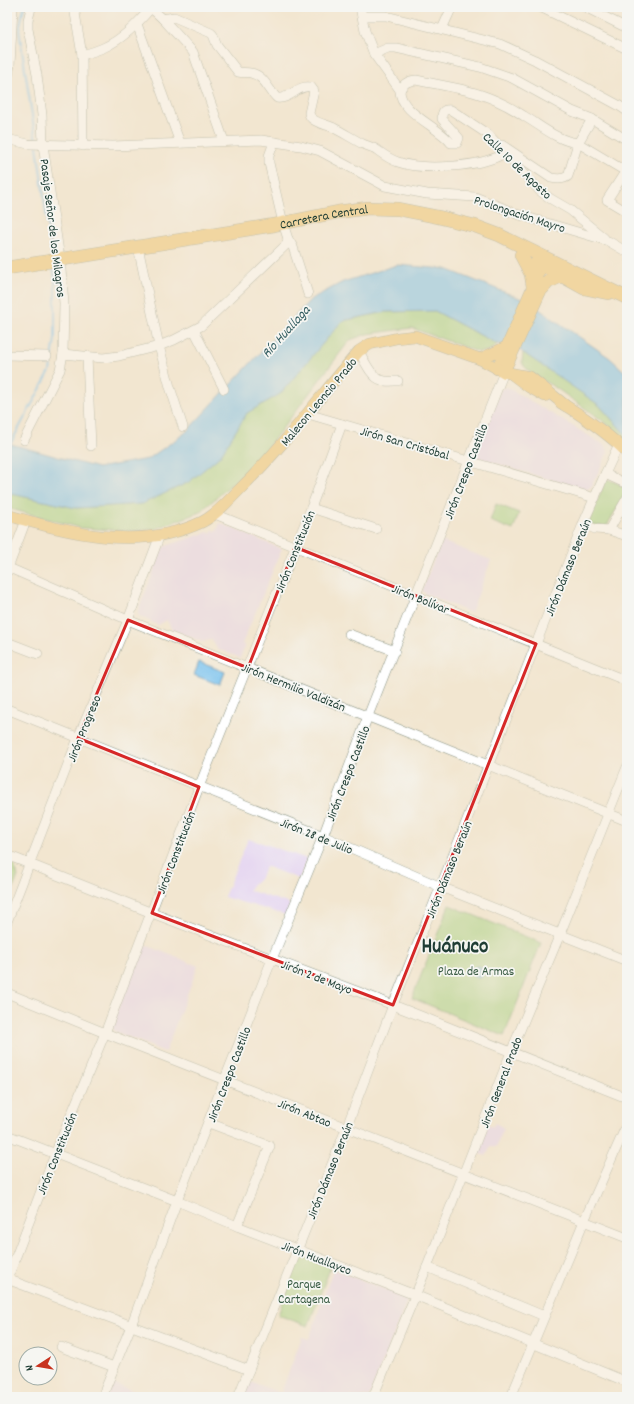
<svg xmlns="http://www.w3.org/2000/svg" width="634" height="1404" font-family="Dekko,sans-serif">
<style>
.built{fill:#e4d3f1}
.green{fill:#a1d180;stroke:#60875a}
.water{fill:#74c0ee;stroke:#4a7e91}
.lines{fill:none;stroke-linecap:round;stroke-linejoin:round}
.stream{stroke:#74c0ee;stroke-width:2}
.minor-casing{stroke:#889282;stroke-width:10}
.major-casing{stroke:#889282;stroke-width:12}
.highway-casing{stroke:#889282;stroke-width:14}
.minor{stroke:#fff;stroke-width:9}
.major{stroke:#f0c369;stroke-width:11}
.highway{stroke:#f0c369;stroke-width:13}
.marked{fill:none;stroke:#d62828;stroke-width:3;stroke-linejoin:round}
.labels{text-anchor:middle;stroke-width:3.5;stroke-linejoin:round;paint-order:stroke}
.street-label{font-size:13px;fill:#1f3d34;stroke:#f6f6f2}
.park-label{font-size:13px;fill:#395b43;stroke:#f6f6f2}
.water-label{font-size:14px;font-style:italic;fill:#345e62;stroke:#f6f6f2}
.town-label{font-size:21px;font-weight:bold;fill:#1f3d34;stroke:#f6f6f2}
</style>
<rect width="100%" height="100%" fill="#f6f6f2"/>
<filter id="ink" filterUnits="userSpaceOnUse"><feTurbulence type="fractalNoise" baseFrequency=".025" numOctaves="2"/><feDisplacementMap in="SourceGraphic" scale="8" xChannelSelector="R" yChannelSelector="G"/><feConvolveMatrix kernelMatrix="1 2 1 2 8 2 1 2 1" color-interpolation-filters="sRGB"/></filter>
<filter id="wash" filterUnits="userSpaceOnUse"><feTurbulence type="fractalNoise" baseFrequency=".012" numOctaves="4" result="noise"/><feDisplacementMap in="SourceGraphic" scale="16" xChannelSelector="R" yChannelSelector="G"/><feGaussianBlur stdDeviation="0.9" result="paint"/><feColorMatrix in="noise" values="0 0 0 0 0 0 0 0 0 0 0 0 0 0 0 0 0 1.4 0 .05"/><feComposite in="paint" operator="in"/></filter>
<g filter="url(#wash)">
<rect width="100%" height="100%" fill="#f2e6d0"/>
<!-- built -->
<g class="built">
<polygon points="507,387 606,446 608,452 591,487 585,490 478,458 475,453 501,389"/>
<polygon points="220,523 282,549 242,644 245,646 240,658 223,651 220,651 217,649 212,639 203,642 172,630 167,620 158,625 139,616 138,611 163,547 208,532 211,533 212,530 217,531"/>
<polygon points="441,541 491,560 471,613 426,594 422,590"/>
<polygon points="248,839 262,843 307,859 299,879 265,866 261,877 248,890 290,904 286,915 224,897"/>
<polygon points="143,944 198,966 165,1052 114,1031 111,1026"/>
<polygon points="495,1123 504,1128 496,1147 491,1146 486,1156 475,1152 481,1137 483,1137 488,1124 493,1127"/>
<polygon points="333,1269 408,1298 369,1397 243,1397 249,1381 281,1393 302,1337 309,1339"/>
<polygon points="112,1383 149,1397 107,1397"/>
</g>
<!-- green -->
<g class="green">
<path d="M 435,311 L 497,344 C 492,351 486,352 478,352 L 412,328 L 367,334 L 350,340 L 256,463 L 200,512 L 155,529 L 134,531 L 81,528 L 7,508 L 7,493 L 76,508 L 142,504 L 189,482 L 220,456 L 247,413 L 280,394 L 342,321 L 385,312 Z"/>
<polygon points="523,352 599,405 627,436 627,443 621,435 599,418 556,388 532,374 524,366 522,362"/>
<polygon points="609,480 625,486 627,491 606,527 590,524 589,521 605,482"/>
<polygon points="496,504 519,513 513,530 490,521"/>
<polygon points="7,861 14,864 18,876 7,905"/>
<polygon points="449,905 541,943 504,1036 412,998"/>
<polygon points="300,1255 331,1266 308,1326 278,1315"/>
</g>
<!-- water -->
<g class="water">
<polygon points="397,265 446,269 527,301 610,358 627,374 627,436 599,405 515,347 497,344 435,311 385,312 342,321 280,394 247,413 220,456 189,482 142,504 76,508 7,493 7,443 98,468 148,459 185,433 311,299 343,282"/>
<polygon points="199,662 225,672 220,685 194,675"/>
<circle cx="478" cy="972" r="6"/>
</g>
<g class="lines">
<!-- stream -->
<g class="stream">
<polyline points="24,7 19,30 36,142"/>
<polyline points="37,146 52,257"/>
<polyline points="7,450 50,371 55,339 55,279 53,265"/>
</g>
</g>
</g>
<g filter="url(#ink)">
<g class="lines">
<!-- minor casing -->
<g class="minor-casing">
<g id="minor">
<polyline points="74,7 82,55 83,146"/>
<polyline points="150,7 163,19 193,52 224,141"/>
<path d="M 360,7 L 365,31 L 374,54 L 400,90 C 399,112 439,127 451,143 L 457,143 L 459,138 L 442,119 C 442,112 443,109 451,110 L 489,135 L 540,191 L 551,199 L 570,210 L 604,238"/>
<polyline points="540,7 627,49"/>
<polyline points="585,7 627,28"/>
<polyline points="362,16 386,16 500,44 535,60 618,105 627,111"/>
<path d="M 163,19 L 174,17 L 211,33 L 213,35 L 217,45 L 238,72 C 243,73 247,72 251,73 C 265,76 268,90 277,98 C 290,100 298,84 311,87 L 314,91 L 309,113 C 310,123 327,124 334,128 C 344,133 353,139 363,144 C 367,146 373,147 377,150 C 384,155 389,159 398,162 C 423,171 482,167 505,153"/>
<polyline points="137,24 180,143"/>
<polyline points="442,29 452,7"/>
<polyline points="374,54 388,48 396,48 480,67 512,78 572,111 592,119 627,140"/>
<path d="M 82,55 C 89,53 96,51 103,48 C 123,39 137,24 151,8"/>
<polyline points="7,81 10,65 13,7"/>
<path d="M 400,90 C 404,83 408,81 416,80 C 444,86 471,89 497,101 C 506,105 515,110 524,116 C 541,126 558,141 578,143 L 625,171"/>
<polyline points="7,139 28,144 113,146 261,140 301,146 320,151 385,186 427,194 475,197 503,208 513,213 608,241 627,252"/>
<path d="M 502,145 L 551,178 C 557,179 563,180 568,176 L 578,143 L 592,119"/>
<polyline points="627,169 607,200 627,212"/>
<polyline points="288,239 293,247 308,294"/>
<polyline points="138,247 159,346 170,387 183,427"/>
<polyline points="194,330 224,389"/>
<path d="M 359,351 C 364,360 371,377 381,380 C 386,382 393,381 398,381"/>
<polyline points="63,354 103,358 119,356 159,346 174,340 201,326 287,244 288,239 283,223 269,163 269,156 274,142"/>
<polyline points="7,355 47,356"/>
<polyline points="87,357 91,446"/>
<polyline points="308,414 595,498"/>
<polyline points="24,440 60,370 63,354 64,303 60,259 43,145 42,115 37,75 28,29 28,20 31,8"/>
<polyline points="605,474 627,484"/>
<polyline points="311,508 376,529"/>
<polyline points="215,514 627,681"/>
<polyline points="583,524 595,529 609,530 627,536"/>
<polyline points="609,530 627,498"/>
<polyline points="7,567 128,620 627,821"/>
<polyline points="7,571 26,520"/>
<polyline points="349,634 395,651"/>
<polyline points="7,642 38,654"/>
<polyline points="7,709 323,836 441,887 627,961"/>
<polyline points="7,855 152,913 393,1005 627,1098"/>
<polyline points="7,922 78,738 128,620 160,535"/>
<polyline points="7,993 105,1033 627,1238"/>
<polyline points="209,1123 270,1146 237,1226"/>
<polyline points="7,1135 177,1201 237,1226 415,1295 627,1382"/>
<polyline points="427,1267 544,1316"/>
<polyline points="7,1279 249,1370"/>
<polyline points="7,1280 55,1154 105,1033 199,787 311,508 342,424"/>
<polyline points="61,1347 114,1367"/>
<polyline points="102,1397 131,1326 177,1201 272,959 323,836 368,716 504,372"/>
<polyline points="238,1397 346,1129 393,1005 450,863 536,644 583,524 605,474 619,444"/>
<polyline points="373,1397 427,1267 511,1052 560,934 627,767"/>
<polyline points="511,1397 584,1221 627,1124"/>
</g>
</g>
<!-- major casing -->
<g class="major-casing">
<g id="major">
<polyline points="480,359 506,347"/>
<polyline points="497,369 533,286 542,264 548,261"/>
<polyline points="504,372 544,284"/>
<polyline points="513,375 529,387 545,396"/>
<path d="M 561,403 C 580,414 613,437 627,453"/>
<path d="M 7,515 C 70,533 139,552 202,522 C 216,515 227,502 238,491 C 282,448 319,398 359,351 L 370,344 L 397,338 L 415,336 L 480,359 L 504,372 L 530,377 L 566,406"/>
</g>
</g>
<!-- highway casing -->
<g class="highway-casing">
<g id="highway">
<polyline points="521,255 531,274 533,286"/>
<polyline points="537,262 584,288 608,293"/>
<path id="s1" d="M 7,268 L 274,225 L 338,212 L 368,208 L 398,209 L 438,217 L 475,226 L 499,235 L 627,298"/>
<polyline points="541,290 548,282 561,276"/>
</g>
</g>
<!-- minor -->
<use href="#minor" class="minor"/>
<!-- major -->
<use href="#major" class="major"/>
<!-- highway -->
<use href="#highway" class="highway"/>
</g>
</g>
<!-- marked area -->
<path d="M0 0H634V1404H0ZM 295,547 L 536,644 L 393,1005 L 152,913 L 199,787 L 78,738 L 128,620 L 248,668 Z" fill="#f2e6d0" fill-opacity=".55" fill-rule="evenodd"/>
<path class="marked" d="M 295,547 L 536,644 L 393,1005 L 152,913 L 199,787 L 78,738 L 128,620 L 248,668 Z"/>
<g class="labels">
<!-- street labels -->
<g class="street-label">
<text transform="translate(518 165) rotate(44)" y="5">Calle 10 de Agosto</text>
<text transform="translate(520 213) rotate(18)" y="5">Prolongación Mayro</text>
<text dy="5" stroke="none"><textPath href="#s1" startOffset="321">Carretera Central</textPath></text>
<text transform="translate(54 228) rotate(83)" y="5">Pasaje Señor de los Milagros</text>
<text transform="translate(318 401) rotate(-50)" y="5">Malecon Leoncio Prado</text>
<text transform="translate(405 442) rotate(16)" y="5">Jirón San Cristóbal</text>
<text transform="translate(465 471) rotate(-69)" y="5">Jirón Crespo Castillo</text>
<text transform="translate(294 551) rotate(-68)" y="5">Jirón Constitución</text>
<text transform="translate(567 567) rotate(-68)" y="5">Jirón Dámaso Beraún</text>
<text transform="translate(421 598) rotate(22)" y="5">Jirón Bolívar</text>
<text transform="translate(294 686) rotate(22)" y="5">Jirón Hermilio Valdizán</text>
<text transform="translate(83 728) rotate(-68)" y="5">Jirón Progreso</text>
<text transform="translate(347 773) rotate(-69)" y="5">Jirón Crespo Castillo</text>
<text transform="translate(317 835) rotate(22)" y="5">Jirón 28 de Julio</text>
<text transform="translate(175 852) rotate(-69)" y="5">Jirón Constitución</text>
<text transform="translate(448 869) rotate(-68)" y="5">Jirón Dámaso Beraún</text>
<text transform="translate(317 976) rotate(21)" y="5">Jirón 2 de Mayo</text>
<text transform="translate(228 1074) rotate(-69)" y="5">Jirón Crespo Castillo</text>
<text transform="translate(500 1082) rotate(-69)" y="5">Jirón General Prado</text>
<text transform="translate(305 1112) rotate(22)" y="5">Jirón Abtao</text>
<text transform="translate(56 1153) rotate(-68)" y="5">Jirón Constitución</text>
<text transform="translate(329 1170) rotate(-68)" y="5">Jirón Dámaso Beraún</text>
<text transform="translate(317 1257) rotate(21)" y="5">Jirón Huallayco</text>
</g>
<!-- park labels -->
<g class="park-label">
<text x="476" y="975">Plaza de Armas</text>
<text x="304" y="1288">Parque<tspan x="304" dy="15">Cartagena</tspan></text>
</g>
<!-- water labels -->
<g class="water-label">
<text transform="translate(285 331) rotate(-48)" y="5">Río Huallaga</text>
</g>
<!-- town labels -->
<g class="town-label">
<text x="455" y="952">Huánuco</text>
</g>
</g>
<!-- margin -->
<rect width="634" height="1404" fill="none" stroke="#f6f6f2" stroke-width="24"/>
<!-- north arrow -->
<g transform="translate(38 1366) rotate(258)"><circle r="19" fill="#f6f6f2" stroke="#a0aca6"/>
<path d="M0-3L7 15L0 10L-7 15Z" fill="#c8321e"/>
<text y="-6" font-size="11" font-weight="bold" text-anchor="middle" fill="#1f3d34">N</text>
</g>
</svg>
